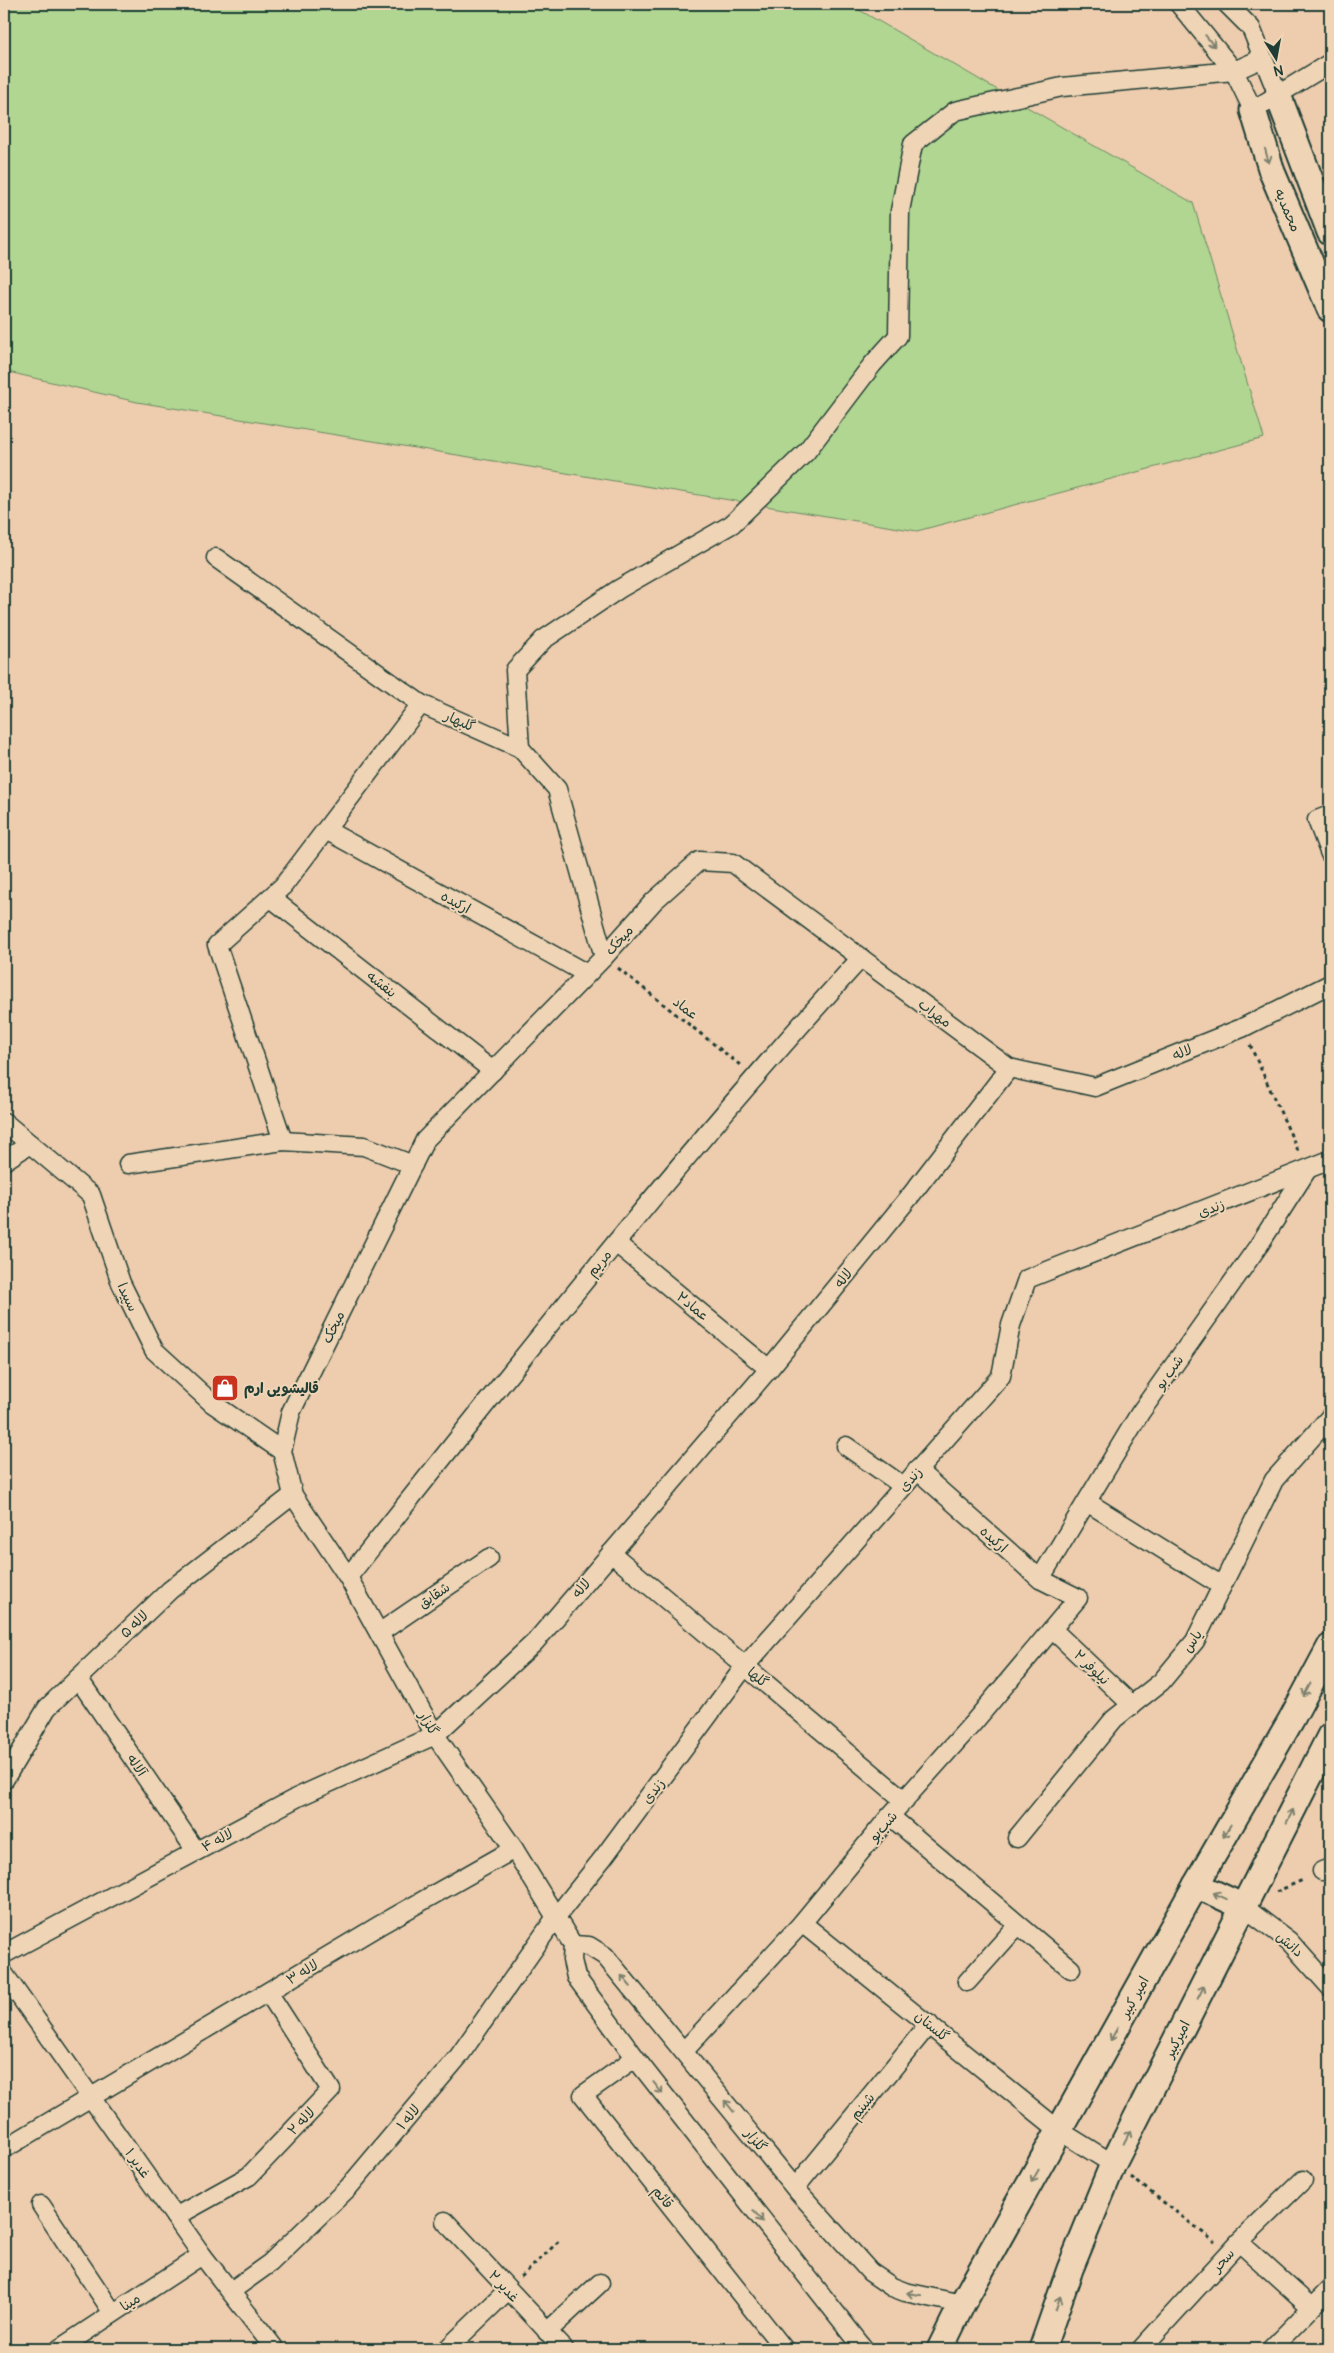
<svg xmlns="http://www.w3.org/2000/svg" width="1334" height="2353" font-family="Pangolin,'Playpen Sans Arabic',sans-serif">
<style>
.garden{fill:#b1d691;stroke:#688a62}
.lines{fill:none;stroke-linecap:round;stroke-linejoin:round}
.street-casing{stroke:#1f3d34;stroke-width:21}
.secondary-casing{stroke:#1f3d34;stroke-width:29}
.path{stroke:#1f3d34;stroke-width:3;stroke-dasharray:4 4;stroke-linecap:butt}
.street{stroke:#efd5b6;stroke-width:18}
.secondary{stroke:#efd5b6;stroke-width:25}
.oneway{stroke:#7d816e}
.labels{text-anchor:middle;stroke-width:4;stroke-linejoin:round;paint-order:stroke}
.street-label{font-size:14px;fill:#1f3d34;stroke:#efd5b6}
.poi-label{font-size:14px;font-weight:bold;fill:#1f3d34;stroke:#efd5b6;text-anchor:start}
</style>
<rect width="100%" height="100%" fill="#eeccae"/>
<filter id="ink" filterUnits="userSpaceOnUse"><feTurbulence type="fractalNoise" baseFrequency=".02" numOctaves="2"/><feDisplacementMap in="SourceGraphic" scale="10" xChannelSelector="R" yChannelSelector="G"/><feConvolveMatrix kernelMatrix="1 2 1 2 8 2 1 2 1" color-interpolation-filters="sRGB"/></filter>
<g filter="url(#ink)">
<!-- garden -->
<polygon class="garden" points="4,4 849,4 1193,203 1264,438 917,531 137,402 4,371"/>
<g class="lines">
<!-- street casing -->
<g class="street-casing">
<g id="street">
<polyline points="1179,4 1234,71 1253,110 1330,63"/>
<polyline points="1227,4 1251,28 1278,95"/>
<polyline points="216,558 421,704 520,748 557,789 604,957"/>
<polyline points="520,748 515,670 543,640 619,589 732,524 806,452 872,365 898,336 900,211 913,144 955,111 1062,87 1234,71 1263,58"/>
<polyline points="1330,815 1317,820 1330,854"/>
<polyline points="326,830 587,974"/>
<polyline points="271,898 493,1071"/>
<polyline points="4,1122 91,1195 121,1283 154,1350 212,1403 282,1451"/>
<polyline points="283,1141 217,945 283,886 421,704"/>
<polyline points="4,1161 30,1144"/>
<polyline points="128,1164 283,1141 364,1146 413,1165"/>
<polyline points="616,1243 769,1369"/>
<polyline points="846,1446 903,1486"/>
<polyline points="1087,1502 1222,1586"/>
<polyline points="611,1553 905,1801"/>
<path d="M 348,1577 C 515,1367 680,1156 861,958"/>
<polyline points="1040,1579 1140,1413 1259,1245 1307,1170"/>
<polyline points="1052,1629 1132,1705"/>
<polyline points="379,1633 489,1558"/>
<polyline points="78,1678 196,1851"/>
<polyline points="4,1780 47,1708 170,1590 293,1495"/>
<polyline points="890,1816 1071,1969"/>
<polyline points="1017,1838 1114,1719 1161,1682 1195,1641 1274,1480 1330,1417"/>
<polyline points="1322,1871 1330,1868"/>
<polyline points="1244,1907 1289,1941 1330,1987"/>
<polyline points="802,1923 1060,2131 1113,2164"/>
<polyline points="573,1945 589,1946 605,1956 795,2188 870,2272 892,2287 905,2292 962,2304"/>
<polyline points="4,1954 298,1797 435,1735 535,1642 769,1369 911,1195 1009,1068 1095,1087 1242,1028 1330,984"/>
<polyline points="4,1974 202,2255 275,2349"/>
<polyline points="967,1982 1018,1925"/>
<polyline points="684,2051 802,1923 890,1816 974,1722 1078,1598 1040,1579 917,1470"/>
<polyline points="635,2058 583,2095 784,2349"/>
<polyline points="4,2149 380,1925 514,1849"/>
<polyline points="795,2188 929,2024"/>
<polyline points="41,2205 113,2313"/>
<polyline points="175,2217 249,2176 331,2090 268,1992"/>
<polyline points="445,2221 564,2349"/>
<polyline points="1239,2242 1303,2180"/>
<polyline points="231,2291 270,2263 348,2188 459,2056 556,1917 603,1858 745,1666 1001,1376 1011,1325 1027,1279 1330,1160"/>
<polyline points="547,2332 600,2283"/>
<polyline points="59,2349 202,2255"/>
<polyline points="447,2349 508,2290"/>
<polyline points="864,2349 643,2068 576,1977 572,1960 573,1945 514,1849 435,1735 348,1577 293,1495 282,1451 291,1412 425,1140 604,957 654,901 699,861 733,863 1009,1068"/>
<polyline points="1141,2349 1239,2242 1311,2307"/>
<polyline points="1271,2349 1330,2289"/>
</g>
</g>
<!-- secondary casing -->
<g class="secondary-casing">
<g id="secondary">
<polyline points="1278,95 1330,232"/>
<polyline points="1253,110 1272,172 1330,309"/>
<polyline points="1196,1885 1244,1907"/>
<polyline points="940,2349 962,2304 1196,1885 1291,1720 1330,1647"/>
<polyline points="1042,2349 1070,2269 1113,2164 1330,1736"/>
</g>
</g>
<!-- path -->
<g class="path">
<polyline points="618,968 740,1065"/>
<polyline points="1250,1045 1299,1153"/>
<polyline points="1276,1892 1305,1879"/>
<polyline points="1131,2177 1215,2242"/>
<polyline points="521,2277 559,2241"/>
</g>
<!-- street -->
<use href="#street" class="street"/>
<!-- secondary -->
<use href="#secondary" class="secondary"/>
</g>
<!-- one-way arrows -->
<defs><path id="oneway-shaft" d="M-6 0H5M1.5-3L5.5 0L1.5 3" fill="none" stroke-width="1.6" stroke-linecap="round" stroke-linejoin="round" transform="scale(1.25)"/></defs>
<g class="oneway">
<use href="#oneway-shaft" transform="translate(1210 41) rotate(51)"/>
<use href="#oneway-shaft" transform="translate(1267 156) rotate(74)"/>
<use href="#oneway-shaft" transform="translate(1307 1690) rotate(118)"/>
<use href="#oneway-shaft" transform="translate(1290 1816) rotate(-63)"/>
<use href="#oneway-shaft" transform="translate(1227 1831) rotate(120)"/>
<use href="#oneway-shaft" transform="translate(1220 1896) rotate(-155)"/>
<use href="#oneway-shaft" transform="translate(626 1981) rotate(-130)"/>
<use href="#oneway-shaft" transform="translate(1201 1992) rotate(-63)"/>
<use href="#oneway-shaft" transform="translate(1114 2034) rotate(119)"/>
<use href="#oneway-shaft" transform="translate(658 2088) rotate(52)"/>
<use href="#oneway-shaft" transform="translate(729 2106) rotate(-129)"/>
<use href="#oneway-shaft" transform="translate(1127 2137) rotate(-63)"/>
<use href="#oneway-shaft" transform="translate(1035 2176) rotate(120)"/>
<use href="#oneway-shaft" transform="translate(758 2216) rotate(52)"/>
<use href="#oneway-shaft" transform="translate(914 2294) rotate(-170)"/>
<use href="#oneway-shaft" transform="translate(1058 2303) rotate(-71)"/>
</g>
</g>
<!-- icons -->
<defs>
<g id="shop-square" transform="scale(1.4375)"><rect x="-9" y="-9" width="18" height="18" rx="4" fill="#c8321e" stroke="#efd5b6"/><path d="M-5-2.5h2.3a2.7 3.5 0 0 1 5.4 0H5L5.5 6h-11ZM-1.5-2.5h3a1.5 2.3 0 0 0-3 0Z" fill="#fff"/></g>
</defs>
<g fill-rule="evenodd">
<use href="#shop-square" x="225" y="1388"/>
</g>
<g class="labels">
<!-- street labels -->
<g class="street-label">
<text transform="translate(1288 210) rotate(67)" y="5">محمدیه</text>
<text transform="translate(460 721) rotate(24)" y="5">گلبهار</text>
<text transform="translate(456 902) rotate(29)" y="5">ارکیده</text>
<text transform="translate(619 940) rotate(-48)" y="5">میخک</text>
<text transform="translate(382 984) rotate(38)" y="5">بنفشه</text>
<text transform="translate(686 1008) rotate(38)" y="5">عماد</text>
<text transform="translate(935 1013) rotate(37)" y="5">مهراب</text>
<text transform="translate(1182 1052) rotate(-22)" y="5">لاله</text>
<text transform="translate(1211 1208) rotate(-21)" y="5">زندی</text>
<text transform="translate(599 1263) rotate(-50)" y="5">مریم</text>
<text transform="translate(843 1278) rotate(-51)" y="5">لاله</text>
<text transform="translate(128 1297) rotate(65)" y="5">سپیدا</text>
<text transform="translate(693 1306) rotate(39)" y="5">عماد۲</text>
<text transform="translate(333 1327) rotate(-64)" y="5">میخک</text>
<text transform="translate(1169 1372) rotate(-55)" y="5">شب بو</text>
<text transform="translate(910 1479) rotate(-48)" y="5">زندی</text>
<text transform="translate(994 1539) rotate(42)" y="5">ارکیده</text>
<text transform="translate(581 1588) rotate(-49)" y="5">لاله</text>
<text transform="translate(434 1595) rotate(-34)" y="5">شقایق</text>
<text transform="translate(134 1624) rotate(-44)" y="5">لاله ۵</text>
<text transform="translate(1192 1641) rotate(-56)" y="5">یاس</text>
<text transform="translate(1092 1667) rotate(44)" y="5">نیلوفر ۲</text>
<text transform="translate(758 1677) rotate(40)" y="5">گلها</text>
<text transform="translate(429 1723) rotate(60)" y="5">گلزار</text>
<text transform="translate(137 1765) rotate(56)" y="5">آلاله</text>
<text transform="translate(653 1791) rotate(-53)" y="5">زندی</text>
<text transform="translate(883 1826) rotate(-49)" y="5">شب‌بو</text>
<text transform="translate(217 1840) rotate(-28)" y="5">لاله ۴</text>
<text transform="translate(1290 1944) rotate(41)" y="5">دانش</text>
<text transform="translate(302 1972) rotate(-31)" y="5">لاله ۳</text>
<text transform="translate(1134 1997) rotate(-61)" y="5">امیر کبیر</text>
<text transform="translate(932 2026) rotate(39)" y="5">گلستان</text>
<text transform="translate(1177 2039) rotate(-63)" y="5">امیرکبیر</text>
<text transform="translate(862 2106) rotate(-51)" y="5">شبنم</text>
<text transform="translate(408 2117) rotate(-50)" y="5">لاله ۱</text>
<text transform="translate(301 2121) rotate(-46)" y="5">لاله ۲</text>
<text transform="translate(756 2140) rotate(51)" y="5">گلزار</text>
<text transform="translate(138 2163) rotate(55)" y="5">غدیر ۱</text>
<text transform="translate(663 2197) rotate(51)" y="5">قائم</text>
<text transform="translate(1223 2260) rotate(-48)" y="5">سحر</text>
<text transform="translate(504 2286) rotate(47)" y="5">غدیر ۲</text>
<text transform="translate(130 2302) rotate(-33)" y="5">مینا</text>
</g>
<!-- poi labels -->
<g class="poi-label">
<text x="244" y="1393">قالیشویی ارم</text>
</g>
</g>
<!-- margin -->
<rect width="1334" height="2353" fill="none" stroke="#efd5b6" stroke-width="20"/>
<rect x="10" y="10" width="1314" height="2333" fill="none" stroke="#1f3d34" stroke-width="2" filter="url(#ink)"/>
<!-- north arrow -->
<g transform="translate(1276 58) rotate(169)" stroke="#efd5b6" stroke-width="4" paint-order="stroke">
<path d="M0-4L9 19L0 12L-9 19Z" fill="#1f3d34"/>
<text y="-8" font-size="14" font-weight="bold" text-anchor="middle" fill="#1f3d34">N</text>
</g>
</svg>
